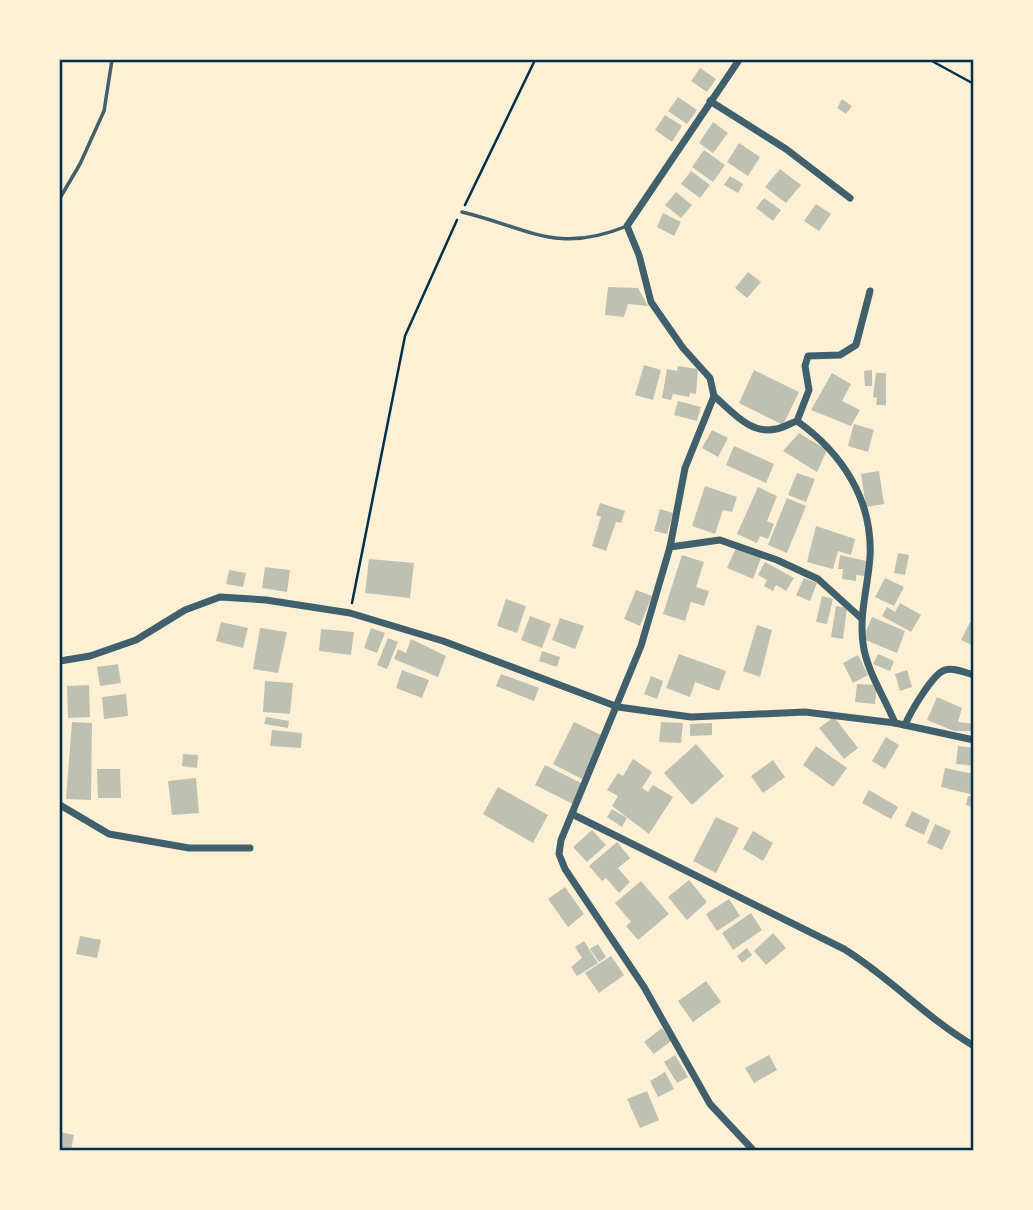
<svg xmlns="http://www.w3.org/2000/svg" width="1033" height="1210" font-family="Rubik,sans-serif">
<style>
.building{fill:#bec0b2}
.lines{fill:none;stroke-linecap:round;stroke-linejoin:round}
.path{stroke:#003049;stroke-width:2.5}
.service{stroke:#3f606c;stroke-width:3.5}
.minor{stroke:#3f606c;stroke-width:7}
.neatline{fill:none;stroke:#003049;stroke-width:2.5}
</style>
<rect width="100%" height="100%" fill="#fdf0d5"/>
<!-- building -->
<g class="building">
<polygon points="700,68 716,79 707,92 691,81"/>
<polygon points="678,97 697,110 687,124 668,111"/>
<polygon points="842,99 852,106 846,114 837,108"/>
<polygon points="665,115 682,126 672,142 655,130"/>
<polygon points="713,122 728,133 713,153 699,143"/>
<polygon points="739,143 760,157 748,176 727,162"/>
<polygon points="704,150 725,165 713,182 692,167"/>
<polygon points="780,169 801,185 786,203 765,187"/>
<polygon points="691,171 710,185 700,198 681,184"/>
<polygon points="730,176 743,184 738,193 724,185"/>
<polygon points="676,192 692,205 681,218 665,205"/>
<polygon points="764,198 781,210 773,221 756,208"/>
<polygon points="816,204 831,214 819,231 804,221"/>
<polygon points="663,213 681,222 674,236 657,227"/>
<polygon points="748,272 761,282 747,298 735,288"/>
<polygon points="608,287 638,288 648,306 628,304 624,317 605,315"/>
<polygon points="644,365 661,370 653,400 635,395"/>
<polygon points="678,366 698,369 696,394 690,393 689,397 673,394 671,400 662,398 667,369 677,371"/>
<polygon points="754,370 799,392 783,425 739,403"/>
<polygon points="872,370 872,386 865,386 864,371"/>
<polygon points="832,373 851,384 842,401 860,410 851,426 811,410"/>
<polygon points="876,373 886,373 886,405 876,405 877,398 873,397"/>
<polygon points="678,401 701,407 697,421 674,415"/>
<polygon points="854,424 874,430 868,452 848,446"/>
<polygon points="712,430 728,438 718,457 702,448"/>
<polygon points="799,433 827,450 817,472 783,451"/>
<polygon points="734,446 774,464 766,483 726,465"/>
<polygon points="879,471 884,504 866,507 861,474"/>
<polygon points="797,473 815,479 806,502 788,495"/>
<polygon points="705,486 737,497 732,512 723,510 715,534 692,526"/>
<polygon points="758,487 777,496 767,521 774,524 768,539 760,536 757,543 737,534"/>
<polygon points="787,498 806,506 787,553 768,545"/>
<polygon points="600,503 625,511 621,523 616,522 606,551 592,546 601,517 596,515"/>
<polygon points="660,509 673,513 667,534 654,531"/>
<polygon points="816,526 855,539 851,555 838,551 833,569 807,562"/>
<polygon points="736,548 761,558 753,579 727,568"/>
<polygon points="898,553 909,555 905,575 894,573"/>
<polygon points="682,555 704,562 696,587 709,591 704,606 691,602 685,621 663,614"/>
<polygon points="840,555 866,561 865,576 856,575 856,581 842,579 843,569 838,569"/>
<polygon points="369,559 414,563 410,598 365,593"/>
<polygon points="765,562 794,578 786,591 776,585 773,591 764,586 767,580 758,575"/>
<polygon points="265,567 290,570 287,592 262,588"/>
<polygon points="229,570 246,573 243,587 226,584"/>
<polygon points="804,578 817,583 810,601 796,595"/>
<polygon points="885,578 904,587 894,606 875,597"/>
<polygon points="636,590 652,596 640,626 624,619"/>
<polygon points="822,596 833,599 827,624 816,622"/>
<polygon points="506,599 526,606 517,633 497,626"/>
<polygon points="900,603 921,615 911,632 882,616 887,607 895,612"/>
<polygon points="836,606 847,608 843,639 831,637"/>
<polygon points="530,616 551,624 542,648 521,640"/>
<polygon points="872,617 905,631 897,653 863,639"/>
<polygon points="560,618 584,626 575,649 552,640"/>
<polygon points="221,622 248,628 243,648 216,641"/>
<polygon points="970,622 974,624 974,646 961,640"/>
<polygon points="757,625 772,630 760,677 743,671"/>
<polygon points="260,628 287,632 278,673 253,669"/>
<polygon points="371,628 385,633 377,653 364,648"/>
<polygon points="321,629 354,632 351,655 319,651"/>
<polygon points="388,638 398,642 387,669 377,665"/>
<polygon points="411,639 446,656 438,677 394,659 398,649 406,653"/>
<polygon points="542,651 560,657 557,667 539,661"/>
<polygon points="679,654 726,671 719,691 695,682 690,697 666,688"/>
<polygon points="878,654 894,661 890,671 873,664"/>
<polygon points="858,655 868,675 853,683 843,663"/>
<polygon points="118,664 121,683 100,686 97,667"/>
<polygon points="402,670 429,680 422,698 396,688"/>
<polygon points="907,670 912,687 900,691 895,674"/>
<polygon points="501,674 539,688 534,701 496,686"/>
<polygon points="651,676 663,681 657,699 644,694"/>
<polygon points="265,681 293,683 290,714 263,712"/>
<polygon points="857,684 877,685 875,704 855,702"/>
<polygon points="89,685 90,717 68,718 67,686"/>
<polygon points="126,694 128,716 104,719 102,697"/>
<polygon points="937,697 962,708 958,722 974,724 974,731 954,731 927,720"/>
<polygon points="266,717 289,721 288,728 264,724"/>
<polygon points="834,717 858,748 844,759 819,728"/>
<polygon points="72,722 92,723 91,800 66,799"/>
<polygon points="574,722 603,736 582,779 553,764"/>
<polygon points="661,722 683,723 681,743 659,742"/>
<polygon points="712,723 712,735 690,736 690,724"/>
<polygon points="272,730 302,733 301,748 270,746"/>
<polygon points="886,737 899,745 885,769 872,761"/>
<polygon points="696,744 724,776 692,805 664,773"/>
<polygon points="816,746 847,768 833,787 803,765"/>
<polygon points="958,746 974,748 974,766 956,764"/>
<polygon points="183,754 198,755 197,768 182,766"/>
<polygon points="633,759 652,772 642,788 648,792 653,785 673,797 649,834 612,806 618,796 607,790 618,773 623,776"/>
<polygon points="773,760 785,777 763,793 751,776"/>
<polygon points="545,765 583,784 573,804 535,785"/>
<polygon points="945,768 974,774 974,795 941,787"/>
<polygon points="97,769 120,769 121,798 98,798"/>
<polygon points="196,778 199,813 172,815 168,781"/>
<polygon points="498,787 548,815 533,843 483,814"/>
<polygon points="869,790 898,807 891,819 862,803"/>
<polygon points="968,796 974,797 974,807 966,805"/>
<polygon points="612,809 627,818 622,827 607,817"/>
<polygon points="912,811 930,820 924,835 905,826"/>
<polygon points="716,817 739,828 716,873 693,861"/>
<polygon points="935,824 951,831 942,850 927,843"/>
<polygon points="592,830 606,845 587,862 573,847"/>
<polygon points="753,831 773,843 763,861 743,849"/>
<polygon points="617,842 630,858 618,868 630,882 619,893 606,878 602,881 589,866"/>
<polygon points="689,880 707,902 687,920 668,897"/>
<polygon points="641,881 669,914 638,940 626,926 631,922 615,903"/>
<polygon points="565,887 584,914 568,927 548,899"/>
<polygon points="729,899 740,916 717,931 706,914"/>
<polygon points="751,913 762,930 733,950 722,933"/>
<polygon points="773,933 786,948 766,965 754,951"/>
<polygon points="80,936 101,940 97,958 76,954"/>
<polygon points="584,941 598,963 577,976 571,967 582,958 575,947"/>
<polygon points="598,944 606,957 599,962 590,949"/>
<polygon points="747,948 752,955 742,963 737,956"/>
<polygon points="611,956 624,975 599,993 585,973"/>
<polygon points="706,981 721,1002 693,1022 678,1001"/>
<polygon points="662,1028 671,1041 654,1054 644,1042"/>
<polygon points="675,1055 688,1077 677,1083 664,1062"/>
<polygon points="769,1055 777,1070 754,1083 745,1068"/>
<polygon points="665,1072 674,1089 658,1097 650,1081"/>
<polygon points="647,1091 659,1120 640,1128 627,1099"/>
<polygon points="60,1132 74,1135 71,1150 60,1150"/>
</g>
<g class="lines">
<!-- path -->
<g class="path">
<polyline points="930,60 974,84"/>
<polyline points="465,205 535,60"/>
<polyline points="352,603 405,336 457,220"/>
</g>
<!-- service -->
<g class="service">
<polyline points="60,198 80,164 104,111 112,60"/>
<path d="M 462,212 C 529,228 556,255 627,226"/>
</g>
<!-- minor -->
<g class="minor">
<polyline points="739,60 627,226 639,255 651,302 683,348 710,378 714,396 685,468 670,547 641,646 561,840 559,854 565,869 644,987 710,1104 753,1150"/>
<polyline points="710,101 786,149 850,198"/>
<path d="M 714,396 C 732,411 750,435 776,429 C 784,428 790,423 797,421 C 842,453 873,500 870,557 C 868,586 859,614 863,643 C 866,670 885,698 895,723"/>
<polyline points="797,421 809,390 805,366 808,356 840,355 856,345 870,291"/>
<polyline points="670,547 720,540 777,560 818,579 861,618"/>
<polyline points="60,661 90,656 136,640 185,610 220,597 266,600 350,613 443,641 618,707 691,717 805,712 895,723 974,740"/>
<path d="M 905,725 C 910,713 933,673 945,670 C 953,667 966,673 974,675"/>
<polyline points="60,805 109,834 189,848 250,848"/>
<path d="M 574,815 L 844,949 C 891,978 926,1018 974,1046"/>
</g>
</g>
<!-- border -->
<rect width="1033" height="1210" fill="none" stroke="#fdf0d5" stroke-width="122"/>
<rect x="61" y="61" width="911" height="1088" class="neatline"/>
</svg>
